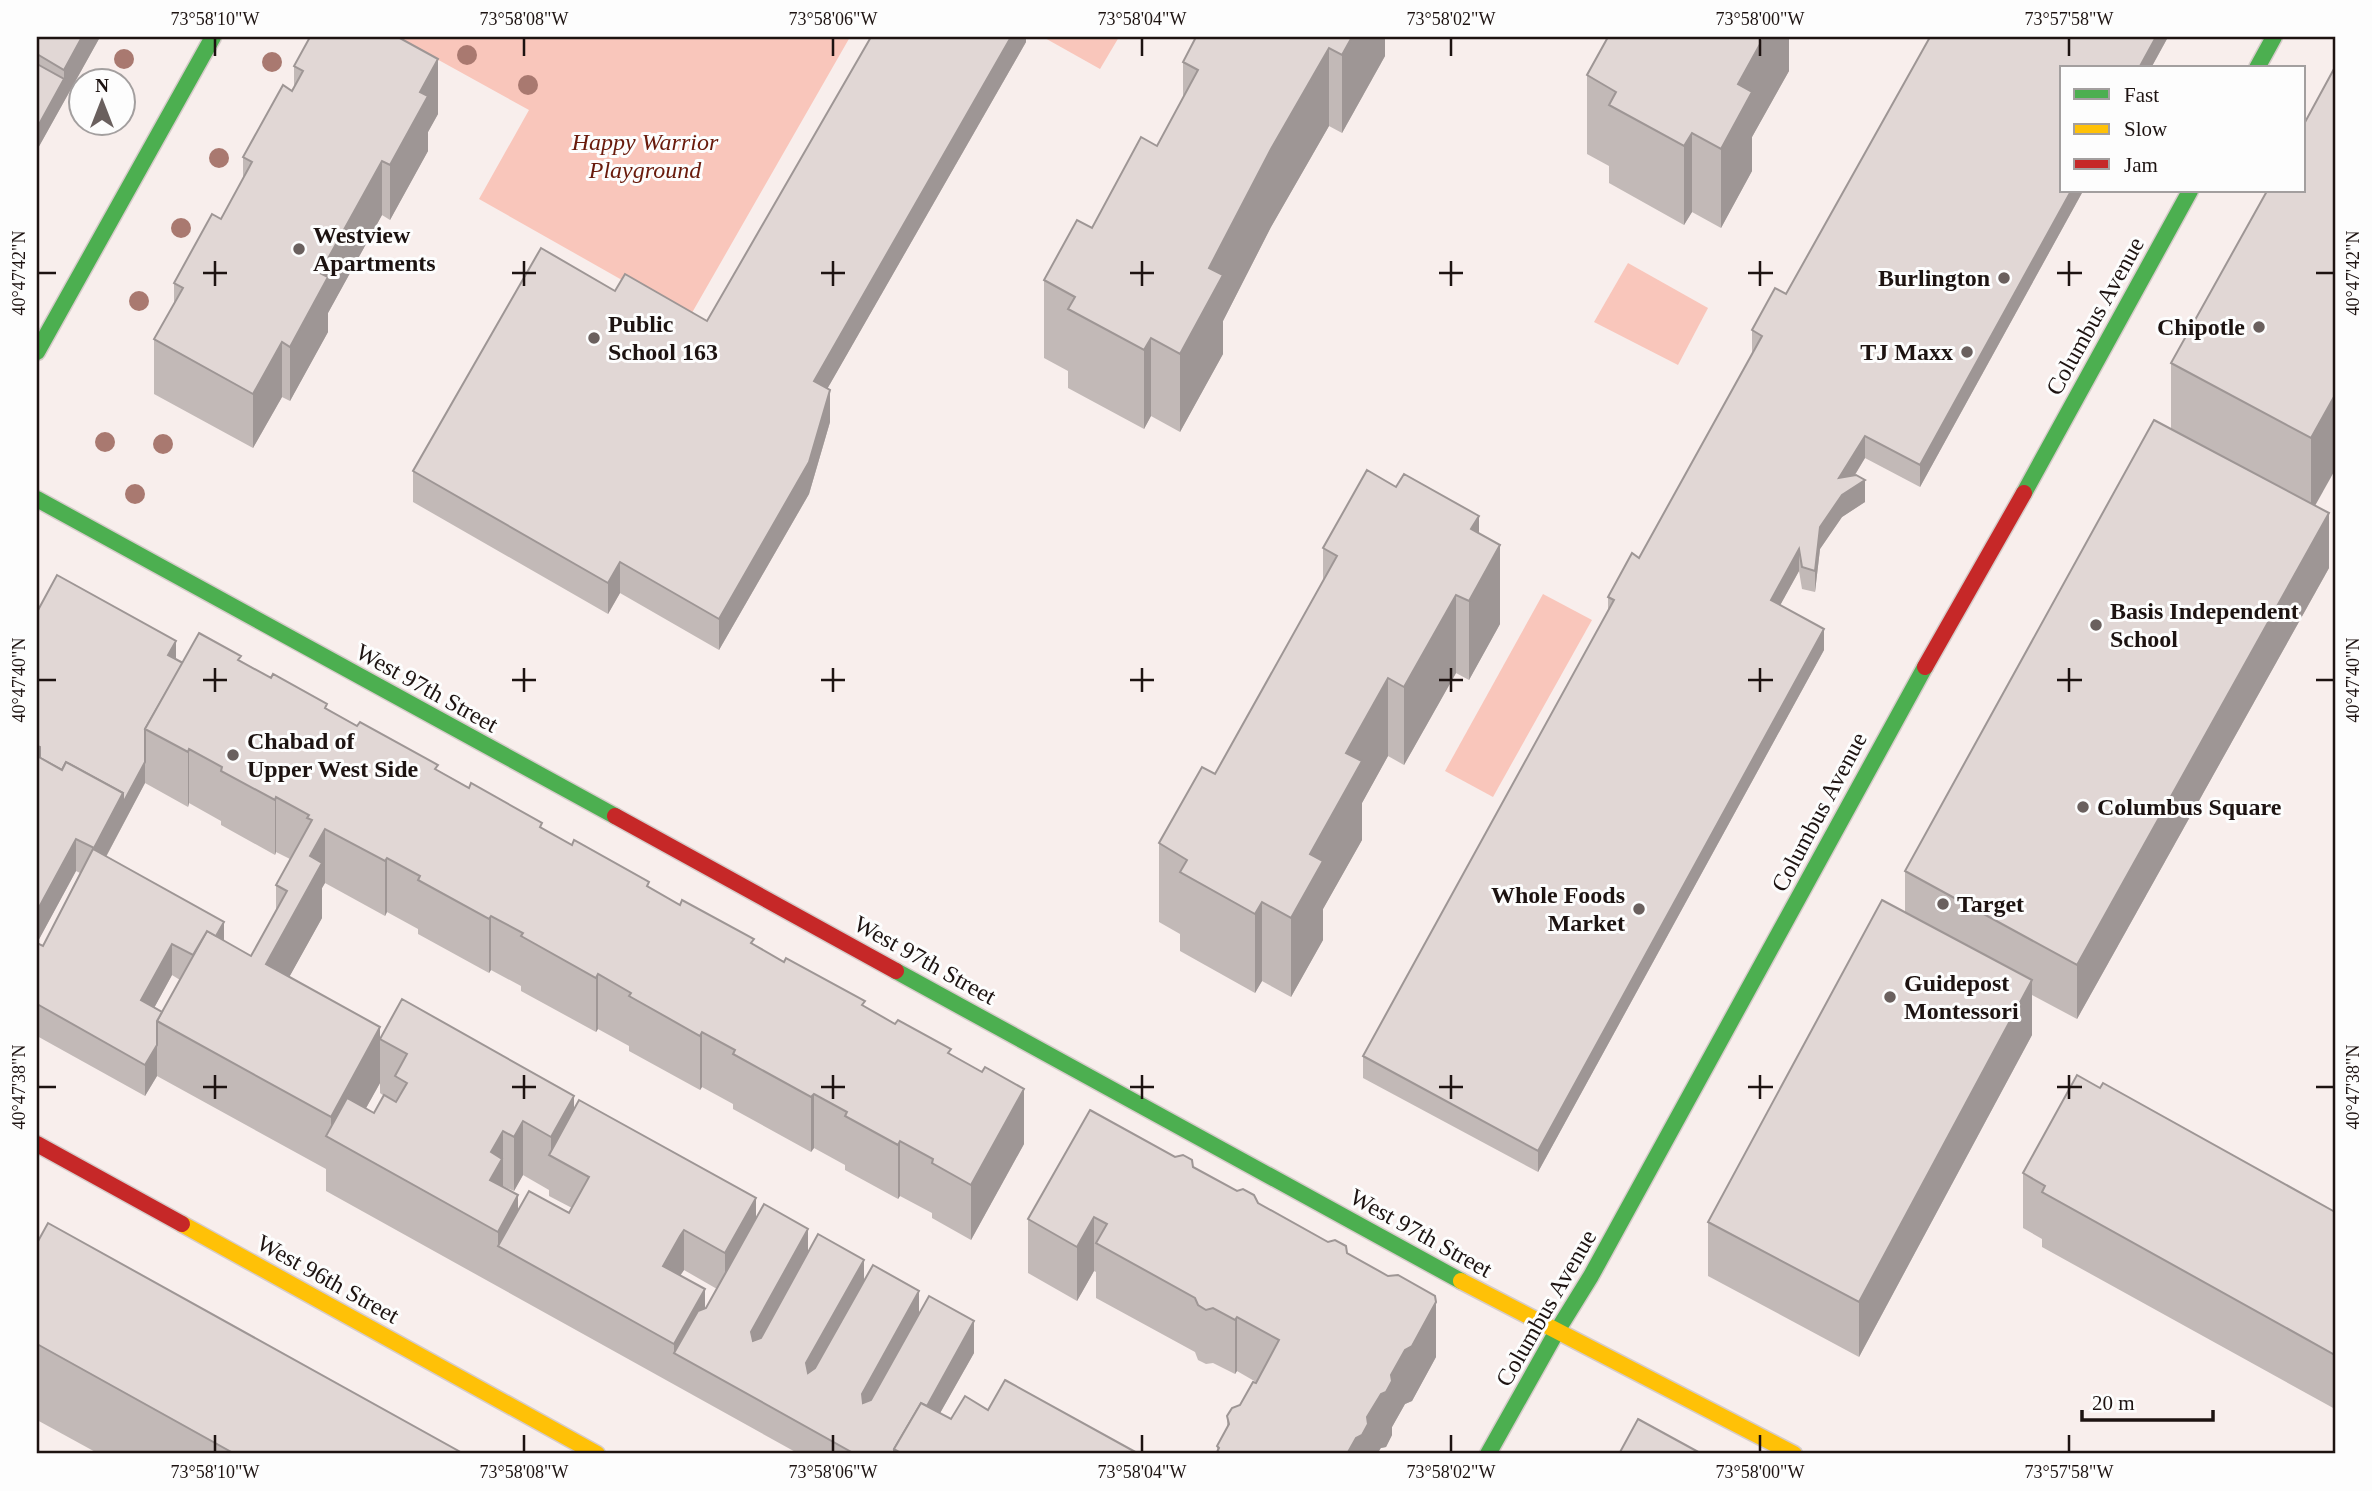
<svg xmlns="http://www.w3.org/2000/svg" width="2372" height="1491" font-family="'Times New Roman',serif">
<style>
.green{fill:#f9c6bb}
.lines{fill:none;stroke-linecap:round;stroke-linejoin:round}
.fast-casing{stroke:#d6ccca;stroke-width:19}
.slow-casing{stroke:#d6ccca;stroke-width:19}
.jam-casing{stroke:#d6ccca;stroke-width:19}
.fast{stroke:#4caf50;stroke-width:16}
.slow{stroke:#ffc107;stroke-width:16}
.jam{stroke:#c62828;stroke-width:16}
.tree{fill:#a97970}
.wall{fill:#c2b9b7;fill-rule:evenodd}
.shaded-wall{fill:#9e9695}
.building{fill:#e1d7d5;stroke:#9e9695;stroke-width:2}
.ticks{fill:none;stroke:#1d1311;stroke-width:2.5}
.poi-dot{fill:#6a605e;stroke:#fdfdfd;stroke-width:2.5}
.labels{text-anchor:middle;stroke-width:6;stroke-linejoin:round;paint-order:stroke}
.park-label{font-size:24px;font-style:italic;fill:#691a0b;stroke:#fdfdfd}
.poi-label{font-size:24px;font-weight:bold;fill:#1d1311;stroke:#fdfdfd;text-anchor:start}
.street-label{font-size:24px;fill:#1d1311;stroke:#fdfdfd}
.neatline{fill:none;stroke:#1d1311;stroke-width:2.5}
.ticks-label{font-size:18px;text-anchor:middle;fill:#1d1311}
</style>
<rect width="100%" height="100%" fill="#f8eeec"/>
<!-- green -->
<g class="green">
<polygon points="397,37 850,37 689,318 479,199 529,110"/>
<polygon points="1043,37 1119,37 1100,69"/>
<polygon points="1628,263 1708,308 1678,365 1594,322"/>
<polygon points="1543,594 1592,620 1493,797 1445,771"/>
</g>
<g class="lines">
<!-- fast casing -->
<g class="fast-casing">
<g id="fast">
<polyline points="2257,68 2274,37"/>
<polyline points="37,352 213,37"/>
<polyline points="2024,493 2190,191"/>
<polyline points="37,499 615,816"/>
<polyline points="896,971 1461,1281"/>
<polyline points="1488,1454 1557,1331 1591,1276 1925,667"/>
</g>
</g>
<!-- slow casing -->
<g class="slow-casing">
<g id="slow">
<polyline points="182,1224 597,1454"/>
<polyline points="1461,1281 1794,1454"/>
</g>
</g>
<!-- jam casing -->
<g class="jam-casing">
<g id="jam">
<polyline points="1925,667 2024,493"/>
<polyline points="615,816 896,971"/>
<polyline points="37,1144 182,1224"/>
</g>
</g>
<!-- fast -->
<use href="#fast" class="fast"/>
<!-- slow -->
<use href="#slow" class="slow"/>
<!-- jam -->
<use href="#jam" class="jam"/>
</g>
<!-- trees -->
<g class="tree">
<circle cx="467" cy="55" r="10"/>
<circle cx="124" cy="59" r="10"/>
<circle cx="272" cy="62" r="10"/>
<circle cx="528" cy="85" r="10"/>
<circle cx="219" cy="158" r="10"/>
<circle cx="181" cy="228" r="10"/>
<circle cx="139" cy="301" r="10"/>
<circle cx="105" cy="442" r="10"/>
<circle cx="163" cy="444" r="10"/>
<circle cx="135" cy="494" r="10"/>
</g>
<!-- wall -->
<g class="wall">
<polygon points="37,37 100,37 37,150"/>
<polygon points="1026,37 1026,42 827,389 830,422 809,494 719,650 620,593 608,614 413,502 413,471 615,291 707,321"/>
<polygon points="1385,37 1385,56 1342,133 1329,126 1271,227 1223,321 1223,354 1180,432 1151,416 1144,429 1068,388 1068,371 1044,358 1044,280 1092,228 1157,146 1183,98 1183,62"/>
<polygon points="1789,37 1789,71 1752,137 1752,171 1721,228 1692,212 1684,225 1609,183 1609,166 1587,154 1587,75"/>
<polygon points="1930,37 2168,37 2151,68 2062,68 2062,191 2083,191 1920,487 1865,458 1855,475 1856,475 1865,480 1865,502 1842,517 1820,549 1815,592 1802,589 1799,571 1780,605 1824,629 1824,650 1538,1172 1363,1078 1363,1056 1608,611 1608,597 1632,553 1639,558 1753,352 1752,352 1752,330 1775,288 1786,294"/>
<polygon points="294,66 438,114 428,132 428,151 390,220 382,215 328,313 328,332 290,401 282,397 253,448 154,394 154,339 174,304 174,283 221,219 243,178 243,157 294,87"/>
<polygon points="2304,191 2315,506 2329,568 2077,1019 2032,995 2032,1035 1859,1357 1708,1276 1708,1222 1905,912 1905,871 2171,429 2171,363"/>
<polygon points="1479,533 1500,624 1469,680 1456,673 1404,765 1388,756 1362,803 1362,840 1323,909 1323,940 1291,997 1262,981 1255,993 1180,951 1180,934 1159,922 1159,843 1215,774 1323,581 1323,548"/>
<path d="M 37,612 L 176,659 L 183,663 L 241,661 L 951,1055 L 1024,1144 L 971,1240 L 932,1218 L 932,1213 L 900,1196 L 898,1199 L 845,1170 L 845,1165 L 814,1148 L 811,1152 L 733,1109 L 733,1104 L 702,1087 L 700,1090 L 629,1051 L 629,1046 L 598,1029 L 596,1032 L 521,991 L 521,986 L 491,970 L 489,973 L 418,934 L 418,929 L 387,912 L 385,916 L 325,883 L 322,888 L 322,918 L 289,977 L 380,1038 L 574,1109 L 756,1218 L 808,1253 L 919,1313 L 974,1353 L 940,1413 L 951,1419 L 988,1410 L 1139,1454 L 799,1454 L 326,1191 L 326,1169 L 157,1076 L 145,1096 L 37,1036 L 37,943 L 43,946 L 80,873 L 76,871 L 37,943 ZM 145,783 L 188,807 L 189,803 L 221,821 L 221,825 L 275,855 L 276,852 L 290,859 L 276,885 L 276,911 L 251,956 L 224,941 L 106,857 ZM 172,975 L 180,980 L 162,1012 L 154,1008 ZM 380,1083 L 380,1093 L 384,1096 L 374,1113 L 366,1108 ZM 523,1175 L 549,1190 L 549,1196 L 572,1208 L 569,1213 L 518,1210 L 503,1187 L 503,1186 L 514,1191 ZM 684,1270 L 717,1289 L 706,1308 L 705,1308 L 680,1275 Z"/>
<polygon points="1193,1167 1347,1253 1436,1357 1412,1401 1405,1404 1392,1427 1392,1435 1386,1447 1381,1448 1217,1452 1217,1446 1227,1429 1227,1416 1240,1405 1256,1382 1237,1371 1235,1374 1213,1363 1206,1364 1198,1360 1195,1352 1096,1298 1096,1272 1094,1271 1077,1301 1028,1273 1028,1219"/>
<polygon points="2023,1173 2335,1212 2335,1409 2042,1247 2042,1239 2023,1228"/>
<polygon points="37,1243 464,1454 99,1454 37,1420"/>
</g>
<!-- shaded-wall -->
<g class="shaded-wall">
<polygon points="82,37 100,37 37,150 37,128 64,79 64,70"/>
<polygon points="1011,37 1026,37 1026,42 814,412 814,381"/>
<polygon points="1352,37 1385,37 1385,56 1342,133 1342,55"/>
<polygon points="1764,37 1789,37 1789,71 1752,137 1752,171 1721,228 1721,149 1738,84"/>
<polygon points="2156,37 2168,37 2151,68 2139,68"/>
<polygon points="1329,48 1329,126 1271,227 1223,321 1223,354 1180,432 1180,354 1209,268 1271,149"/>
<polygon points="438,59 438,114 428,132 428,151 390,220 390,165 420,92"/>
<polygon points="1692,133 1692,212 1684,225 1684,146"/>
<polygon points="382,161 382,215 328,313 328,332 290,401 290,347 320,273"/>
<polygon points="2071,191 2083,191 1920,487 1920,465"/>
<polygon points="1151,338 1151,416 1144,429 1144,350"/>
<polygon points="282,342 282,397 253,448 253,394"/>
<polygon points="830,390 830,422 809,494 719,650 719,619"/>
<polygon points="2335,395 2335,470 2311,513 2311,438"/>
<polygon points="1865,436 1865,458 1840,499 1842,495 1865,480 1865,502 1842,517 1820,549 1815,592 1815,571 1820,527 1839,478"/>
<polygon points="2329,513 2329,568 2077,1019 2077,965"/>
<polygon points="1479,516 1479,583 1500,545 1500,624 1469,680 1469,601 1471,529"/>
<polygon points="1799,549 1799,571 1771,622 1771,600"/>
<polygon points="620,562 620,593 608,614 608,583"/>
<polygon points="1456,595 1456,673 1404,765 1404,687"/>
<polygon points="1824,629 1824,650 1538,1172 1538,1151"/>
<polygon points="176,641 176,663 168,655"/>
<polygon points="1388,678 1388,756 1362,803 1362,840 1323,909 1323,940 1291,997 1291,918 1310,854 1346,753"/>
<polygon points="189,749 189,803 188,807 188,752"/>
<polygon points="145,762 145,783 94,879 94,848 123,793"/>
<polygon points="276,797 276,852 275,855 275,800"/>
<polygon points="325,829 325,883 322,888 322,918 266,1019 266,964 310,856"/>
<polygon points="76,839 76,871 37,943 37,911"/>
<polygon points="387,858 387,912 385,916 385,861"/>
<polygon points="1262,902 1262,981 1255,993 1255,914"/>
<polygon points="491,916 491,970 489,973 489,919"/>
<polygon points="224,922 224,953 203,961"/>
<polygon points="172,944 172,975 141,1032 141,1000"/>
<polygon points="598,974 598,1029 596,1032 596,978"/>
<polygon points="2032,980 2032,1035 1859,1357 1859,1302"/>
<polygon points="380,1027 380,1083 345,1146 331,1139 331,1117"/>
<polygon points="702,1032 702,1087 700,1090 700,1036"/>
<polygon points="157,1045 157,1076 145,1096 145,1065"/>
<polygon points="1024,1089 1024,1144 971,1240 971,1185"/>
<polygon points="814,1094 814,1148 811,1152 811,1097"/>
<polygon points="574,1096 574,1150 551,1156 551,1137"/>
<polygon points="523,1121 523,1175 514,1191 514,1137"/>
<polygon points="503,1131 503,1186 502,1187 490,1180 491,1152"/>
<polygon points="900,1141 900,1196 898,1199 898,1145"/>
<polygon points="518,1195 518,1250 498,1246 498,1287 498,1232"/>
<polygon points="756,1198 756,1238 725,1294 725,1253"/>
<polygon points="1094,1217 1094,1271 1077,1301 1077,1247"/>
<polygon points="808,1229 808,1261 751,1364 751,1332"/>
<polygon points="684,1230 684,1270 680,1276 663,1266"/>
<polygon points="864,1260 864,1292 806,1395 806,1363"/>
<polygon points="705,1289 705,1330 674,1353 674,1344"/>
<polygon points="919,1291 919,1322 862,1426 862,1394"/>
<polygon points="1436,1302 1436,1357 1412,1401 1405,1404 1392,1427 1392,1435 1386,1447 1381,1448 1377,1454 1347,1454 1405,1350"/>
<polygon points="1237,1317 1237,1371 1235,1374 1235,1320"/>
<polygon points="974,1321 974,1353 917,1454 916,1425"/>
</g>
<!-- building -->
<g class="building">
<polygon points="37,37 82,37 64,70 37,54"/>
<polygon points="310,37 398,37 438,59 420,92 428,96 390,165 382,161 320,273 328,277 290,347 282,342 253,394 154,339 183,288 174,283 212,214 221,219 252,162 243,157 283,85 292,91 303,71 294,66"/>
<polygon points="871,37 1011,37 814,381 830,390 809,462 719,619 620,562 608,583 413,471 541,248 615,291 625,274 707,321"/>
<polygon points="1196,37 1352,37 1342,55 1329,48 1271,149 1209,268 1223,275 1180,354 1151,338 1144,350 1068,309 1075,297 1044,280 1077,220 1092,228 1141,137 1157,146 1198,70 1183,62"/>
<polygon points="1608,37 1764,37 1738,84 1752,92 1721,149 1692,133 1684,146 1609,105 1616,92 1587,75"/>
<polygon points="1930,37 2156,37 2139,68 2062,68 2062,191 2071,191 1920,465 1865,436 1839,478 1856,475 1865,480 1842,495 1820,527 1815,571 1802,567 1799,549 1771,600 1824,629 1538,1151 1363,1056 1614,600 1608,597 1632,553 1639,558 1762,336 1752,330 1775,288 1786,294"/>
<polygon points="37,64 64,79 37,128"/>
<polygon points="2335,67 2335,395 2311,438 2171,363 2267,191 2304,191 2304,124"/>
<polygon points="2154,420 2329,513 2077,965 1905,871"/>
<polygon points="1367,470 1396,487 1404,474 1479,516 1471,529 1500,545 1469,601 1456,595 1404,687 1388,678 1346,753 1362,761 1310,854 1323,861 1291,918 1262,902 1255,914 1180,872 1187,860 1159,843 1202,767 1215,774 1337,556 1323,548"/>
<polygon points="57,575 176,641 168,655 183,663 145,729 145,762 123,803 123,793 66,762 62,770 40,758 40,747 37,746 37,612"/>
<polygon points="199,633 241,656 238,660 271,678 273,674 327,704 325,708 357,726 360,722 438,765 435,769 469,788 471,783 542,823 540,827 572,845 574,840 649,882 647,886 680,905 682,900 754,939 751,943 784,962 786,958 865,1001 862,1005 895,1024 898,1020 951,1049 948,1053 982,1072 985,1067 1024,1089 971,1185 932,1163 933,1159 900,1141 898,1145 845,1116 847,1112 814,1094 811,1097 733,1054 735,1050 702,1032 700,1036 629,996 631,993 598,974 596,978 521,936 523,933 491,916 489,919 418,880 420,876 387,858 385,861 325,829 310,856 322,863 266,964 380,1027 331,1117 157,1021 207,931 251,956 287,891 276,885 312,820 307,818 309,815 276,797 275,800 221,771 222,767 189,749 188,752 145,729"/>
<polygon points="37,756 62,770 66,762 123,793 94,848 76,839 37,911"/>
<polygon points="93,849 224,922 216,936 207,931 193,955 172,944 141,1000 162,1012 157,1021 157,1045 145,1065 37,1004 37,943 43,946"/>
<polygon points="1882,900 2032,980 1859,1302 1708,1222"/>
<polygon points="402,999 574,1096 551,1137 523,1121 514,1137 503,1131 491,1152 502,1159 490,1180 518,1195 498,1232 326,1136 347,1098 374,1113 384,1095 396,1102 407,1083 395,1076 407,1054 380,1039"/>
<polygon points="2077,1075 2100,1088 2103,1083 2335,1212 2335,1355 2042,1192 2045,1186 2023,1173"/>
<polygon points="579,1100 756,1198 725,1253 684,1230 680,1236 663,1266 705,1289 674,1344 498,1246 529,1191 569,1213 589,1177 549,1155"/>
<polygon points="1090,1110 1175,1157 1183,1155 1192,1160 1193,1167 1237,1191 1243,1189 1254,1195 1258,1203 1328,1242 1335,1240 1346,1246 1347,1253 1388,1276 1398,1275 1435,1296 1436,1302 1412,1346 1405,1350 1391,1375 1392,1381 1386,1392 1381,1394 1367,1417 1368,1424 1362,1435 1356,1438 1347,1454 1216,1454 1219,1448 1217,1446 1229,1424 1227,1416 1232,1408 1240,1405 1253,1382 1256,1383 1279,1340 1237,1317 1235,1320 1213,1308 1206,1310 1198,1305 1195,1298 1096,1243 1107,1224 1094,1217 1077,1247 1028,1219"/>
<polygon points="764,1204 808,1229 751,1332 753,1341 761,1338 818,1234 864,1260 806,1363 808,1373 815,1368 873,1265 919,1291 862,1394 863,1403 871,1400 929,1296 974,1321 927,1406 921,1403 894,1449 894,1454 855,1454 674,1353 698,1311 706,1308"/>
<polygon points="48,1223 464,1454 235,1454 37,1344 37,1243"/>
<polygon points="1005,1380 1139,1454 903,1454 894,1449 921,1403 951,1419 965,1396 988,1410"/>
<polygon points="1638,1419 1702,1454 1619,1454"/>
</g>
<!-- ticks -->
<path class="ticks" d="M 215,38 L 215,56M 524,38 L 524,56M 833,38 L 833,56M 1142,38 L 1142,56M 1451,38 L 1451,56M 1760,38 L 1760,56M 2069,38 L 2069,56M 215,261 L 215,286M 524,261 L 524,286M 833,261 L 833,286M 1142,261 L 1142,286M 1451,261 L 1451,286M 1760,261 L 1760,286M 2069,261 L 2069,286M 38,273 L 56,273M 203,273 L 227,273M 512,273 L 536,273M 821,273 L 845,273M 1130,273 L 1154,273M 1439,273 L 1463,273M 1748,273 L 1773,273M 2057,273 L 2082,273M 2316,273 L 2334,273M 215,668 L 215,692M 524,668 L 524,692M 833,668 L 833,692M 1142,668 L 1142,692M 1451,668 L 1451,692M 1760,668 L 1760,692M 2069,668 L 2069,692M 38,680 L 56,680M 203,680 L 227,680M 512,680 L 536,680M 821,680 L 845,680M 1130,680 L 1154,680M 1439,680 L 1463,680M 1748,680 L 1773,680M 2057,680 L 2082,680M 2316,680 L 2334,680M 215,1075 L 215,1099M 524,1075 L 524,1099M 833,1075 L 833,1099M 1142,1075 L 1142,1099M 1451,1075 L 1451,1099M 1760,1075 L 1760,1099M 2069,1075 L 2069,1099M 38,1087 L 56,1087M 203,1087 L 227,1087M 512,1087 L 536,1087M 821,1087 L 845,1087M 1130,1087 L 1154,1087M 1439,1087 L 1463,1087M 1748,1087 L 1773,1087M 2057,1087 L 2082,1087M 2316,1087 L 2334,1087M 215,1435 L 215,1452M 524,1435 L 524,1452M 833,1435 L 833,1452M 1142,1435 L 1142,1452M 1451,1435 L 1451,1452M 1760,1435 L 1760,1452M 2069,1435 L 2069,1452"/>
<!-- markers -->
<g class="poi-dot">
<circle cx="299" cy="249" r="7"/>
<circle cx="2004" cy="278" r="7"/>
<circle cx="2259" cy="327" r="7"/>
<circle cx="594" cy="338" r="7"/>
<circle cx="1967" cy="352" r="7"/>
<circle cx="2096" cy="625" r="7"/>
<circle cx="233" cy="755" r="7"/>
<circle cx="2083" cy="807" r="7"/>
<circle cx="1943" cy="904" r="7"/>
<circle cx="1639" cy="909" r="7"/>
<circle cx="1890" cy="997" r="7"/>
</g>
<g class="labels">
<!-- park labels -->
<g class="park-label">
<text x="645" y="150">Happy Warrior<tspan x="645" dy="28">Playground</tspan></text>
</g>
<!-- poi labels -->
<g class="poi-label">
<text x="313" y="243">Westview<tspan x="313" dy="28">Apartments</tspan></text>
<text x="1990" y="286" text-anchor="end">Burlington</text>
<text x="608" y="332">Public<tspan x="608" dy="28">School 163</tspan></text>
<text x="2245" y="335" text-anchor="end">Chipotle</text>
<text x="1953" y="360" text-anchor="end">TJ Maxx</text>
<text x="2110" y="619">Basis Independent<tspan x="2110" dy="28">School</tspan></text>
<text x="247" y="749">Chabad of<tspan x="247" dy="28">Upper West Side</tspan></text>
<text x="2097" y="815">Columbus Square</text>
<text x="1625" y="903" text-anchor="end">Whole Foods<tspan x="1625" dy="28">Market</tspan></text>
<text x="1957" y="912">Target</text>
<text x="1904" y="991">Guidepost<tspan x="1904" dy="28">Montessori</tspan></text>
</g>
<!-- street labels -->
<g class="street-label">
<text transform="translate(2095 316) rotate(-61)" y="8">Columbus Avenue</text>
<text transform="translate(427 688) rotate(29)" y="8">West 97th Street</text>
<text transform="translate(1819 812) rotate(-62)" y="8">Columbus Avenue</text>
<text transform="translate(925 960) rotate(29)" y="8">West 97th Street</text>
<text transform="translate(1421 1233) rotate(29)" y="8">West 97th Street</text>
<text transform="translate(328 1279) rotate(29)" y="8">West 96th Street</text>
<text transform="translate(1546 1308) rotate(-60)" y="8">Columbus Avenue</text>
</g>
</g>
<!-- border -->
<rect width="2372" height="1491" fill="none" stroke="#fdfdfd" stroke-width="77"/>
<!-- legend -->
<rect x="2060" y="66" width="245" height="126" fill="#fdfdfd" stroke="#a39f9f" stroke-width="2"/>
<rect x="2074" y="89" width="35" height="10" fill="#4caf50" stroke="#a39f9f" stroke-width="2"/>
<text x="2124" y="102" font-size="21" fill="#1d1311">Fast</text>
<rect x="2074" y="124" width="35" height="10" fill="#ffc107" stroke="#a39f9f" stroke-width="2"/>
<text x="2124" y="136" font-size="21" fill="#1d1311">Slow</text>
<rect x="2074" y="159" width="35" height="10" fill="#c62828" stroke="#a39f9f" stroke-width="2"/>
<text x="2124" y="172" font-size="21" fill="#1d1311">Jam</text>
<!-- north arrow -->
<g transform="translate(102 102)"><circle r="33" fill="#fdfdfd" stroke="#a39f9f" stroke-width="2"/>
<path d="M0-5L12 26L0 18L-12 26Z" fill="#6a605e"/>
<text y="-10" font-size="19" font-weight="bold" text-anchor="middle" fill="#1d1311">N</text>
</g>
<!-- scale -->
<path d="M2082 1410v10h131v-10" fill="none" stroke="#1d1311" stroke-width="3.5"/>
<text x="2092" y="1410" font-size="21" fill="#1d1311" stroke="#fdfdfd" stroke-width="5" paint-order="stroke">20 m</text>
<rect x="38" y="38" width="2296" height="1414" class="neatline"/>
<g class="ticks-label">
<text x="215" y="25">73°58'10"W</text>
<text x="524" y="25">73°58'08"W</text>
<text x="833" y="25">73°58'06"W</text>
<text x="1142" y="25">73°58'04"W</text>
<text x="1451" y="25">73°58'02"W</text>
<text x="1760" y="25">73°58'00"W</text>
<text x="2069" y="25">73°57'58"W</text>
<text transform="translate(19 273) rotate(-90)" y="6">40°47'42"N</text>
<text transform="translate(2353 273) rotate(-90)" y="6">40°47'42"N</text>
<text transform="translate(19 680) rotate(-90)" y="6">40°47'40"N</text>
<text transform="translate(2353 680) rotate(-90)" y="6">40°47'40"N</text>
<text transform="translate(19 1087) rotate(-90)" y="6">40°47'38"N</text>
<text transform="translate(2353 1087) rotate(-90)" y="6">40°47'38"N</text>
<text x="215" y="1478">73°58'10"W</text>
<text x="524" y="1478">73°58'08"W</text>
<text x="833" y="1478">73°58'06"W</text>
<text x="1142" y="1478">73°58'04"W</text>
<text x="1451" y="1478">73°58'02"W</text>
<text x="1760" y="1478">73°58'00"W</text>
<text x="2069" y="1478">73°57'58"W</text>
</g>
</svg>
